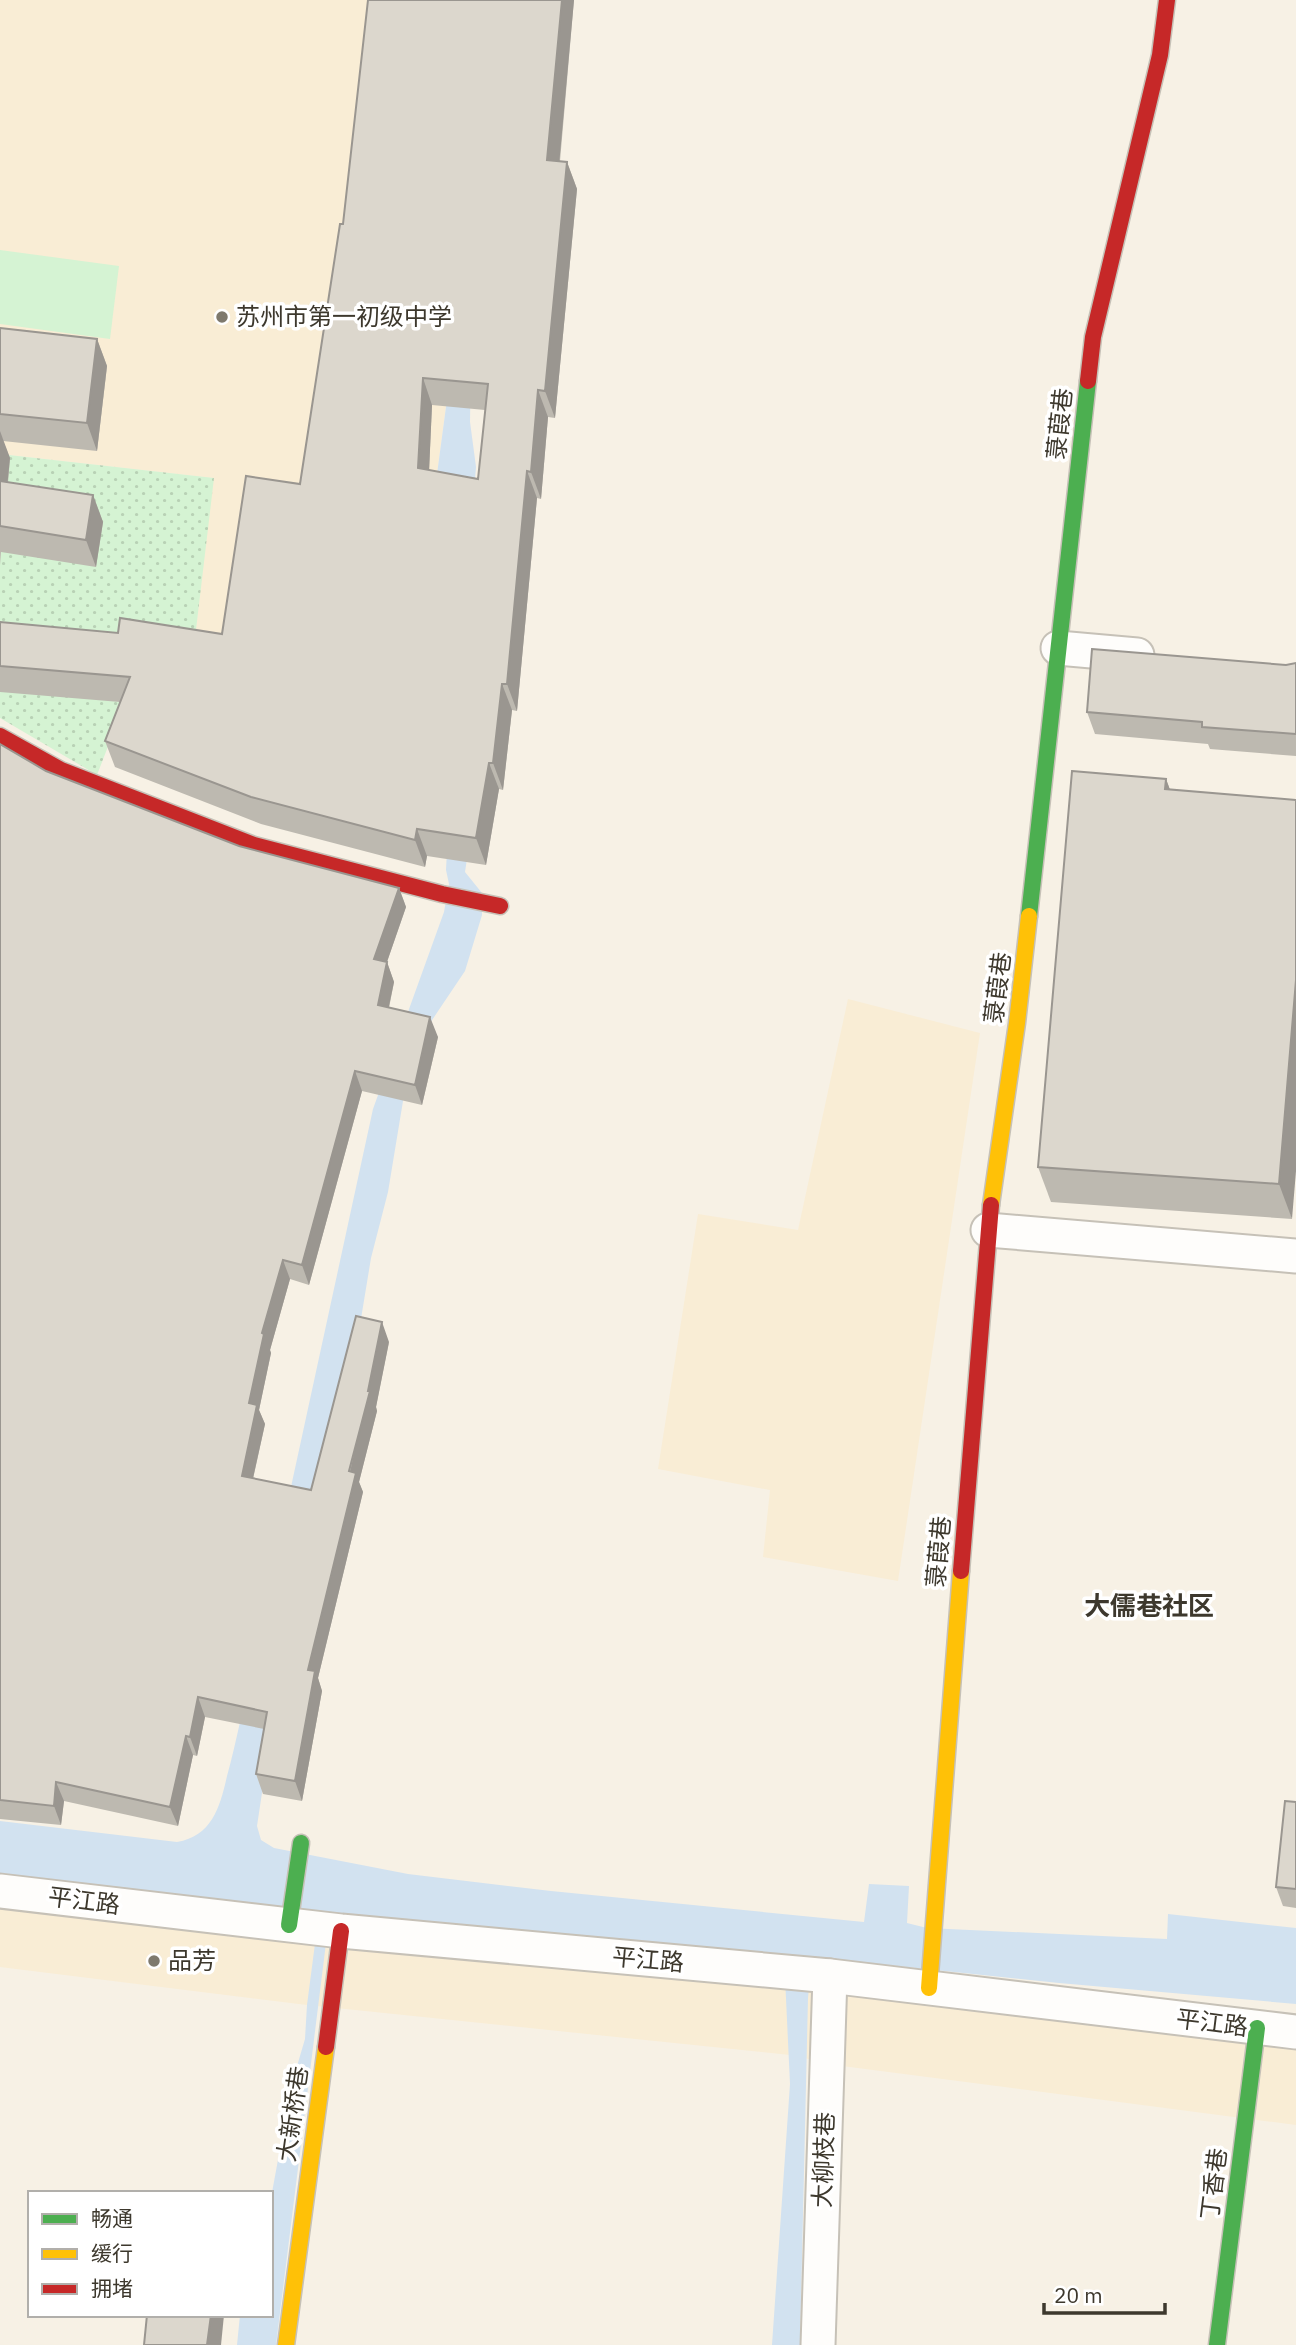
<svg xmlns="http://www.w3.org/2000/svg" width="1296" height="2345" font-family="'IBM Plex Sans','Noto Sans SC',sans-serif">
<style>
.built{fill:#f9edd5}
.grass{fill:#d5f3d3}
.park{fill:url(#park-dots)}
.water{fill:#d2e2f0}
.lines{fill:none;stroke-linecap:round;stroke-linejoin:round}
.street-casing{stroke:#c6c1b7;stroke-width:37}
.fast-casing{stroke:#c6c1b7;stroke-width:19}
.slow-casing{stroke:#c6c1b7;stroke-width:19}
.jam-casing{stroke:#c6c1b7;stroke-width:19}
.street{stroke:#fefdfb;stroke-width:33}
.fast{stroke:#4caf50;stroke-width:16}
.slow{stroke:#ffc107;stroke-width:16}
.jam{stroke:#c62828;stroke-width:16}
.wall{fill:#bdb9b0;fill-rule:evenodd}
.shaded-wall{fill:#9a9690}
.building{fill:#dcd7cd;stroke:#9a9690;stroke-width:2;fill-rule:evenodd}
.poi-dot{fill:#7e796d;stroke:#fff;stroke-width:2.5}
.labels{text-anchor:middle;stroke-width:7;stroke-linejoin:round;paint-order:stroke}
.poi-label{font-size:24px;fill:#3d382d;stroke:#fff;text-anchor:start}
.street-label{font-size:24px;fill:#3d382d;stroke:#fff}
.neighbourhood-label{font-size:26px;font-weight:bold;fill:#3d382d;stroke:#fff}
</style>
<defs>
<pattern id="park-dots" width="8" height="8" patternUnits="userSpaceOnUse" patternTransform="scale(1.75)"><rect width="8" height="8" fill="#d5f3d3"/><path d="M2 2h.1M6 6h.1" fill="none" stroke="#b8d1b5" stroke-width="1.8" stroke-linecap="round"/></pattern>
</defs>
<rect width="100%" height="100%" fill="#f7f1e5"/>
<!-- built -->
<g class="built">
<polygon points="0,0 477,0 452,361 435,489 193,655 213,478 0,454"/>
<polygon points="848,999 980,1033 898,1581 763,1557 770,1490 658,1469 698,1214 798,1230"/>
<polygon points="0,1902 937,2003 1296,2045 1296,2125 842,2066 790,2055 307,2005 0,1967"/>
</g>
<!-- grass -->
<polygon class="grass" points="0,250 119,266 110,339 0,324"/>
<!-- park -->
<polygon class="park" points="0,454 214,478 193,655 124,705 97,775 0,718"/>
<!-- water -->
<path class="water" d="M 471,355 L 470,422 L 476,467 L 466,587 L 477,793 L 465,872 L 482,893 L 482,915 L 465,971 L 424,1032 L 404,1095 L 388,1192 L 371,1258 L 358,1337 L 276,1700 L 257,1826 L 261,1840 L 274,1848 L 408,1874 L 551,1891 L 864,1922 L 869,1884 L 909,1886 L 907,1923 L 927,1928 L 1167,1939 L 1168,1914 L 1296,1928 L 1296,2004 L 1059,1983 L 812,1957 L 808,1998 L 800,2345 L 772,2345 L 790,2084 L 784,1956 L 416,1923 L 333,1913 L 327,1935 L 276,2345 L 237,2345 L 240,2315 L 271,2315 L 271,2198 L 292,2083 L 305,2039 L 307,2005 L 319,1913 L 0,1873 L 0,1821 L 177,1842 C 212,1836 220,1807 227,1776 C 232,1758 236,1740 240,1722 L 373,1109 L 444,912 L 449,884 L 446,870 L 453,735 L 435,489 L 452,362 Z"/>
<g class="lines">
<!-- street casing -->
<g class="street-casing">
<g id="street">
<polyline points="1058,648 1137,655"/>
<polyline points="988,1230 1296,1256"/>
<polyline points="0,1891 341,1931 830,1976 1296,2032"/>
<polyline points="818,2345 830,1976"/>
</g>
</g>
<!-- fast casing -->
<g class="fast-casing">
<g id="fast">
<polyline points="1029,916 1088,381"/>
<polyline points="289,1925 301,1843"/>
<polyline points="1217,2345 1257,2028"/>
</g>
</g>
<!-- slow casing -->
<g class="slow-casing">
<g id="slow">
<polyline points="991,1205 1017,1023 1029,916"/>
<polyline points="929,1988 961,1571"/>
<polyline points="286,2345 326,2047"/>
</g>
</g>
<!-- jam casing -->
<g class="jam-casing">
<g id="jam">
<polyline points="1088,381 1093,337 1160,55 1167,0"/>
<polyline points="0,736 61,770 254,845 442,894 500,906"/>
<polyline points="961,1571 991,1205"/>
<polyline points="326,2047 341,1931"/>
</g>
</g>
<!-- street -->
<use href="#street" class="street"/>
<!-- fast -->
<use href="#fast" class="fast"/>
<!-- slow -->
<use href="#slow" class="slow"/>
<!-- jam -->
<use href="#jam" class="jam"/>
</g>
<!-- wall -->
<g class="wall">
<path d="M 368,0 L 574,0 L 560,161 L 567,162 L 577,189 L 555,418 L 548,417 L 541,499 L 537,498 L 517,711 L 512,710 L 503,790 L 499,789 L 486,865 L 427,856 L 425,867 L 261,824 L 115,767 L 105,741 L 120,702 L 0,692 L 0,622 L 118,633 L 222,634 L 300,484 L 343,224 ZM 432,405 L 485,410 L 478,479 L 429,470 Z"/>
<polygon points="0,328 97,339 107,366 97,451 3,441 10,458 8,483 93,495 103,522 96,567 1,552 0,565"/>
<polygon points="1296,663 1296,756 1210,749 1208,744 1095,734 1087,712"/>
<polygon points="0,744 46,771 239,846 399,888 406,907 387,962 394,982 389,1008 438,1037 422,1105 362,1091 309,1285 290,1279 270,1350 271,1353 259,1410 265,1424 253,1479 311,1490 389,1342 376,1407 377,1411 359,1482 363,1492 318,1678 322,1691 302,1801 263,1794 256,1774 264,1729 205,1717 197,1756 193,1755 178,1826 64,1801 61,1825 0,1819"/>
<polygon points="1166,779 1170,790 1292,1219 1051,1202 1038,1167"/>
<polygon points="1296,1802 1296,1908 1283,1906 1276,1887"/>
</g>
<!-- shaded-wall -->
<g class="shaded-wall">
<polygon points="562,0 574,0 557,187 547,160"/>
<polygon points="567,162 577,189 555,418 545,391"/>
<polygon points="97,339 107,366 97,451 87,423"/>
<polygon points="423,378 432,405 428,495 418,468"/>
<polygon points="538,390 548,417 541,499 531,472"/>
<polygon points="0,431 10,458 5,508 0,493"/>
<polygon points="527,471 537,498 517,711 507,684"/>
<polygon points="93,495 103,522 96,567 86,540"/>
<polygon points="502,684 512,710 503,790 493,763"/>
<polygon points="489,763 499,789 486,865 476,838"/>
<polygon points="1166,779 1179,814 1165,789"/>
<polygon points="417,829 427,856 425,867 415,840"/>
<polygon points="399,888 406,907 381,979 374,959"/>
<polygon points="387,962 394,982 385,1025 378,1005"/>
<polygon points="1296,980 1296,1171 1292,1219 1279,1184"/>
<polygon points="430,1017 438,1037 422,1105 415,1085"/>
<polygon points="355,1071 362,1091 309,1285 302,1265"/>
<polygon points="283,1260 290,1279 270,1350 271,1353 259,1410 265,1424 249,1496 242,1476 249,1403 262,1333"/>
<polygon points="382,1322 389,1342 376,1407 377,1411 359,1482 363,1492 318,1678 322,1691 302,1801 295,1781 308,1670"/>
<polygon points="198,1697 205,1717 197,1756 190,1737"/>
<polygon points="186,1736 193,1755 178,1826 170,1807"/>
<polygon points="56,1782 64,1801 61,1825 54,1806"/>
<polygon points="211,2315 224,2315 221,2345 207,2345"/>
</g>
<!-- building -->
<g class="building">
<path d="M 368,0 L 562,0 L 547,160 L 567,162 L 545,391 L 538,390 L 531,472 L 527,471 L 507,684 L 502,684 L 493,763 L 489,763 L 476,838 L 417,829 L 415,840 L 251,797 L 105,741 L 130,677 L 0,666 L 0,622 L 118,633 L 120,618 L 222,634 L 246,476 L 300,484 L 340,224 L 343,224 ZM 423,378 L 488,384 L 478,479 L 418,468 Z"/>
<polygon points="0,328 97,339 87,423 0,414"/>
<polygon points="0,481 93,495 86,540 0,526"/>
<polygon points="1092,649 1286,665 1296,663 1296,734 1202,727 1202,722 1087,712"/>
<polygon points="0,744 46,771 239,846 399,888 374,959 387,962 378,1005 430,1017 415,1085 355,1071 302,1265 283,1260 262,1333 264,1334 249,1403 257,1405 242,1476 311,1490 356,1316 382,1322 368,1391 370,1391 349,1471 356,1473 308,1670 315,1671 295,1781 256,1774 267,1712 198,1697 190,1737 186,1736 170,1807 56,1782 54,1806 0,1800"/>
<polygon points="1072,771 1166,779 1165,789 1296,800 1296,980 1279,1184 1038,1167"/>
<polygon points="1285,1801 1296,1802 1296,1889 1276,1887"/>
<polygon points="147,2315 211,2315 207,2345 144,2345"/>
</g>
<!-- markers -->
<g class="poi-dot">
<circle cx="222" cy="317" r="7"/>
<circle cx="154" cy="1961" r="7"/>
</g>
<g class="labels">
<!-- poi labels -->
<g class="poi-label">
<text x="236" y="325">苏州市第一初级中学</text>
<text x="168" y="1969">品芳</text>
</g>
<!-- street labels -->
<g class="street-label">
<text transform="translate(1060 424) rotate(-84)" y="8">菉葭巷</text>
<text transform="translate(998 988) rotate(-83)" y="8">菉葭巷</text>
<text transform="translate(939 1552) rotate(-85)" y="8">菉葭巷</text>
<text transform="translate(84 1901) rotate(7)" y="8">平江路</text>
<text transform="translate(648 1960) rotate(5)" y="8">平江路</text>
<text transform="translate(1212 2023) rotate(7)" y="8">平江路</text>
<text transform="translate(293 2114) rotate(-82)" y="8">大新桥巷</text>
<text transform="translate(824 2160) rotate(-88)" y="8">大柳枝巷</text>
<text transform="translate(1214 2184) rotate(-83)" y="8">丁香巷</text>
</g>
<!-- neighbourhood labels -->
<g class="neighbourhood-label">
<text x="1149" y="1615">大儒巷社区</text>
</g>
</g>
<!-- legend -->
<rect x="28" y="2191" width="245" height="126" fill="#ffffff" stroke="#b1afab" stroke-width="2"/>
<rect x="42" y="2214" width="35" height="10" fill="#4caf50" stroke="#b1afab" stroke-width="2"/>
<text x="91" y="2226" font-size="21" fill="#3d382d">畅通</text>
<rect x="42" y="2249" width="35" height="10" fill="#ffc107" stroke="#b1afab" stroke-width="2"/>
<text x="91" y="2261" font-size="21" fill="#3d382d">缓行</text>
<rect x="42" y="2284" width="35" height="10" fill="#c62828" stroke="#b1afab" stroke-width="2"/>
<text x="91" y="2296" font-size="21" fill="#3d382d">拥堵</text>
<!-- scale -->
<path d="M1044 2303v10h121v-10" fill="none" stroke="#3d382d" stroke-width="3.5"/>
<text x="1054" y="2303" font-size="21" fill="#3d382d" stroke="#ffffff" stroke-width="5" paint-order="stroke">20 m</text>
</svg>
